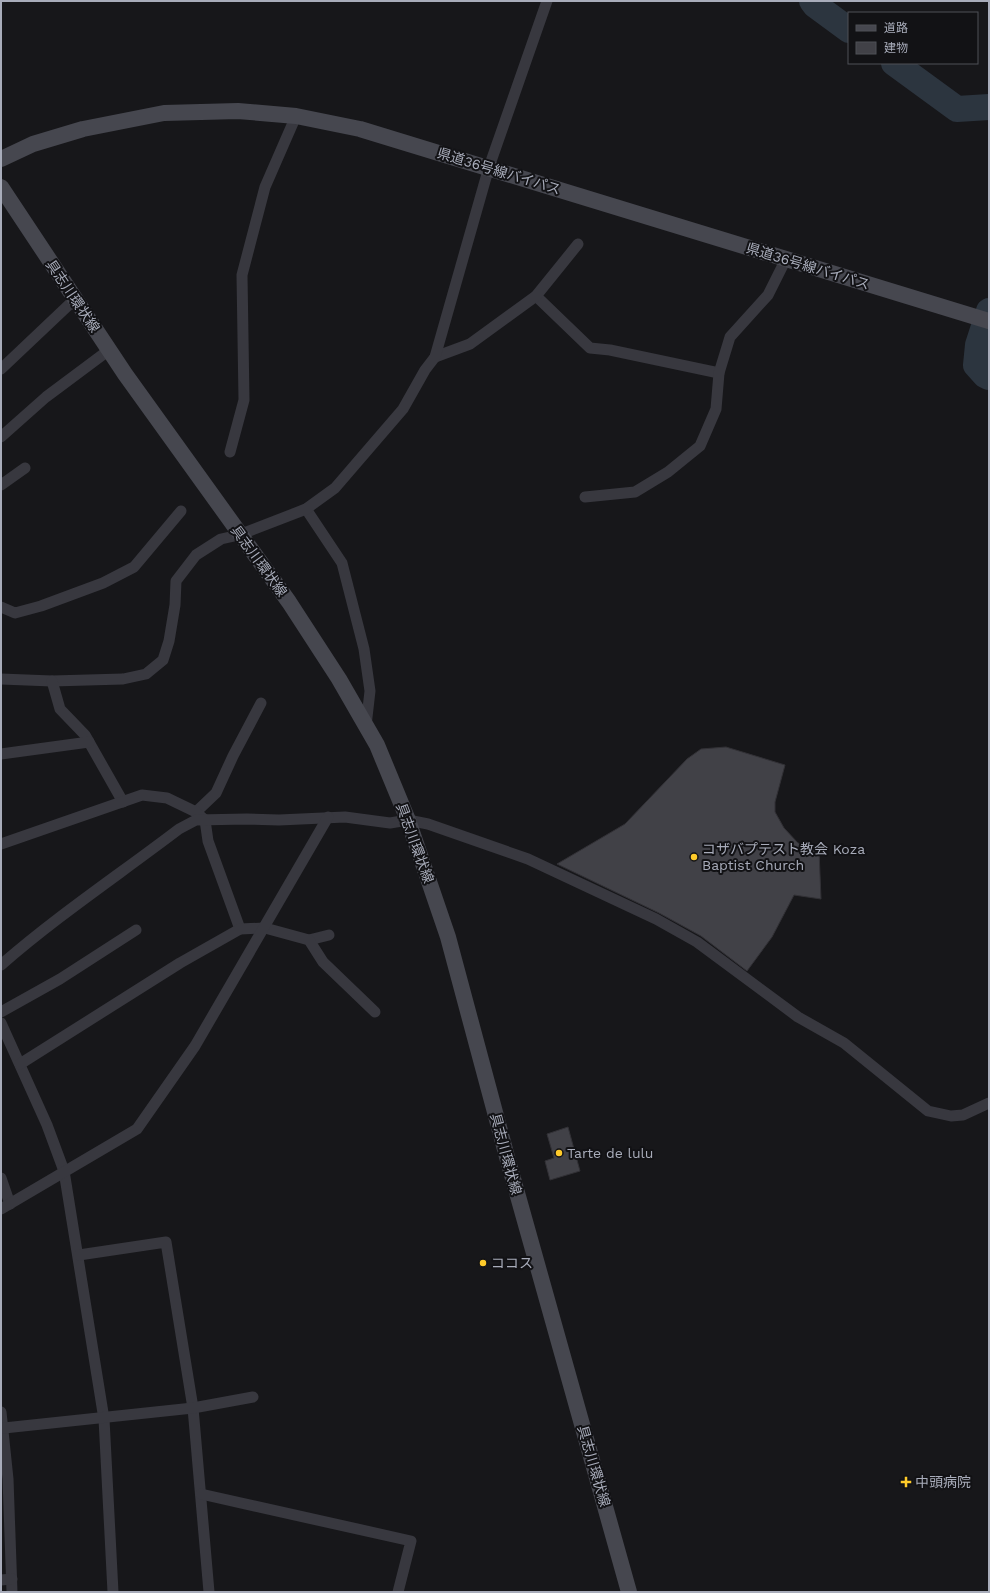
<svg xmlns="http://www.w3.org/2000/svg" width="990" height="1593" font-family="'Work Sans','Noto Sans JP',sans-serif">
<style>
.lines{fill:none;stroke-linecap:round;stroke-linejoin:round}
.river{stroke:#2c353f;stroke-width:26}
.building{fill:#414147;stroke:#323136}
.minor{stroke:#38383f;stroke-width:11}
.secondary{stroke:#46474f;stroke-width:16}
.poi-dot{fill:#ffcb2a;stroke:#121215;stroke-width:1.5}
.labels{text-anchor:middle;stroke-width:4;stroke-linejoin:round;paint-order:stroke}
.street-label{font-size:14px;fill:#a8acba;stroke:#121215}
.poi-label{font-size:14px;fill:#a8acba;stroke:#121215;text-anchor:start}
</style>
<rect width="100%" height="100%" fill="#17171a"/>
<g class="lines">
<!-- river -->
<g class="river">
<polyline points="812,1 815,5 849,30"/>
<polyline points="894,63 957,109 989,107"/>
<polyline points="989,311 978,345 976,365 985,375 989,377"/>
</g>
</g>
<!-- building -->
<g class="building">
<polygon points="726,747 785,765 775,802 775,812 784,828 798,843 819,850 821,899 794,895 772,937 747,971 701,936 659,913 557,864 625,824 687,759 701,749"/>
<polygon points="568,1127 580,1171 550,1180 545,1161 554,1158 547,1134"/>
</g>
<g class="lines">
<!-- minor -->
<g class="minor">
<polyline points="536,296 590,348 610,350 719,373"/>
<polyline points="435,357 470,344 536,296 578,244"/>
<polyline points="1,369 75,299"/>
<polyline points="1,437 46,397 109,350"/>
<polyline points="230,452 244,400 242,275 265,187 296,116"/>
<polyline points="1,485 25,468"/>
<polyline points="585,497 635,492 668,472 700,446 716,409 719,373 730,337 768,295 786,259"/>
<polyline points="306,509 342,563 364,649 370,691 366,726"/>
<polyline points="1,607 15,613 41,606 103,583 134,567 181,511"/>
<polyline points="1,679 52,681 123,679 146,674 163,660 169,641 175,605 176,581 196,555 221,539 239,535 306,509 335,488 403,409 425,370 435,357 489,167 547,1"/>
<polyline points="52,681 60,709 85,735 123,802"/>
<polyline points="1,754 89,742"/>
<polyline points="196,812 216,793 233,756 261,703"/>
<polyline points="1,844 142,795 167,798 196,812 205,820 208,841 240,929"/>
<polyline points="309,940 329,935"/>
<path d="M 1,965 C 57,916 120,874 179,829 L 196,820 L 247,819 L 279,820 L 345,817 L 390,823 L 408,820 L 428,824 L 528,859 L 656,919 L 697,942 L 798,1017 L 844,1043 L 928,1111 L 951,1116 L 963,1115 L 989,1103"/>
<polyline points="1,1012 60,979 136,930"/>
<polyline points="1,1023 47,1125 64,1171 104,1419 113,1592"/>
<polyline points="20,1064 180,963 240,929 265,928 309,940 323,962 375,1012"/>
<polyline points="1,1178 10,1204"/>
<polyline points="1,1209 137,1129 195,1046 328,817"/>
<polyline points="79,1255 166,1242 193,1408 209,1592"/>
<polyline points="1,1412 8,1479 12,1592"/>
<polyline points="4,1428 193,1408 253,1397"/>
<polyline points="201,1494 411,1541 398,1592"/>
<polyline points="1,1580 12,1579"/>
</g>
<!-- secondary -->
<g class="secondary">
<polyline points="1,159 33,144 83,129 164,113 238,111 296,116 360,129 989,321"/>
<polyline points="1,187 125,374 289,602 339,679 377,745 408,820 448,937 507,1157 629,1592"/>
</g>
</g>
<!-- markers -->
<g class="poi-dot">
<circle cx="694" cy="857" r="4"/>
<circle cx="559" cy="1153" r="4"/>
<circle cx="483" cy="1263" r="4"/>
<path d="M904 1476h4v4h4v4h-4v4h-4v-4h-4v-4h4z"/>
</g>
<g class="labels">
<!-- street labels -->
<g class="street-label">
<text transform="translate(499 171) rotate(17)" y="5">県道36号線バイパス</text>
<text transform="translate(808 266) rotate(17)" y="5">県道36号線バイパス</text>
<text transform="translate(73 296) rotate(56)" y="5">具志川環状線</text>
<text transform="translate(259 561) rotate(54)" y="5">具志川環状線</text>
<text transform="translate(415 843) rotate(70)" y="5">具志川環状線</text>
<text transform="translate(506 1154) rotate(75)" y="5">具志川環状線</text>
<text transform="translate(594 1466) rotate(74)" y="5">具志川環状線</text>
</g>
<!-- poi labels -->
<g class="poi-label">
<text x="702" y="854">コザバプテスト教会 Koza<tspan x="702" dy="16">Baptist Church</tspan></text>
<text x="567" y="1158">Tarte de lulu</text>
<text x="491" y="1268">ココス</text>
<text x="915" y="1487">中頭病院</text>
</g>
</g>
<!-- border -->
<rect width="990" height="1593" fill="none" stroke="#a8acba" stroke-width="4"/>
<!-- legend -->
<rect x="848" y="12" width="130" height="52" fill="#121215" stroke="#4e5057"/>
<rect x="856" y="25" width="20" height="6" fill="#46474f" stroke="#4e5057"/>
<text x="884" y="32" font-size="12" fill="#a8acba">道路</text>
<rect x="856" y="42" width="20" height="12" fill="#414147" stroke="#4e5057"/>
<text x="884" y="52" font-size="12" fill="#a8acba">建物</text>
</svg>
